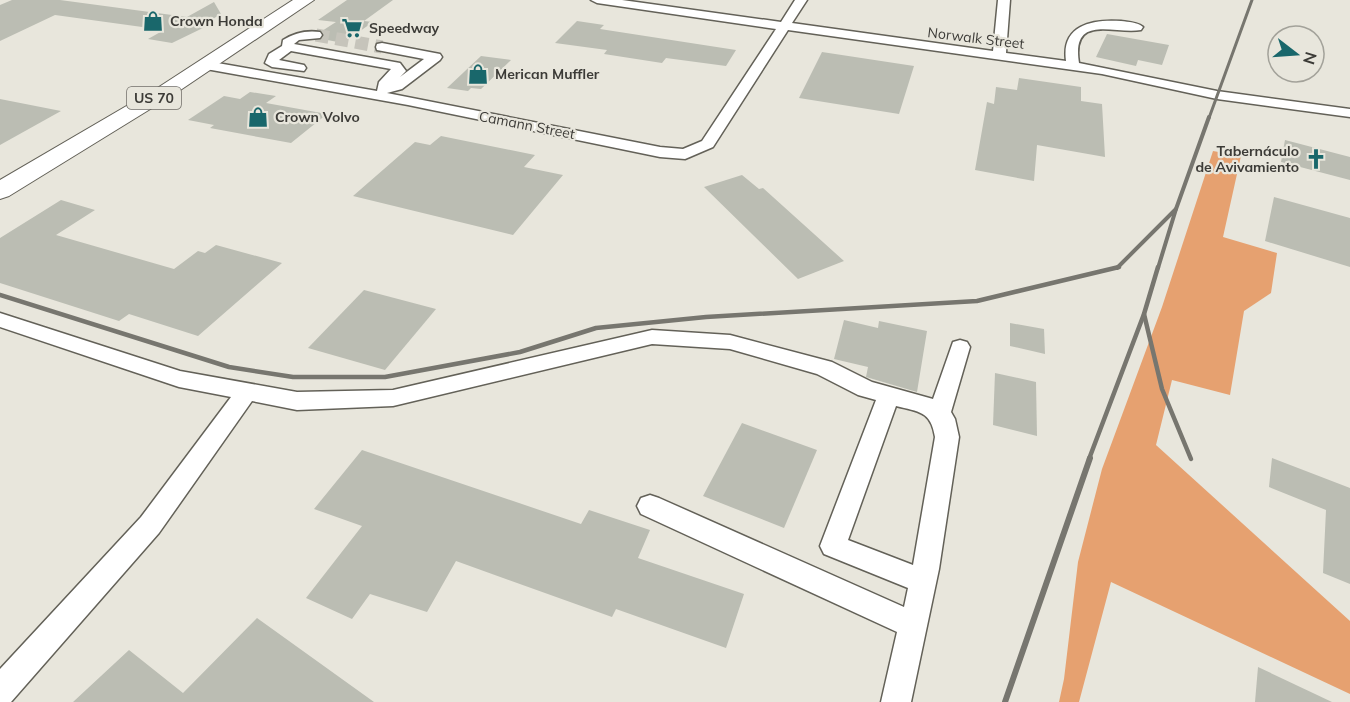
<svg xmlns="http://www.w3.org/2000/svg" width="1350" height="702" font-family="Mulish,sans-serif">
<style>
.green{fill:#e6a170}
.building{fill:#bbbdb3}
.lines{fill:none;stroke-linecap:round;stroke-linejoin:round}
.minor-tunnel{stroke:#c6c4bb;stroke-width:13;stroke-dasharray:13 7;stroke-linecap:butt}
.minor-casing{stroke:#636158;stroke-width:3}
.highway-casing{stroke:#636158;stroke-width:2}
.minor{fill:#fff;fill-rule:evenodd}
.highway{fill:#fff;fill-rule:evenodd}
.rail-far3{stroke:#77766f;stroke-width:3}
.rail-far2{stroke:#77766f;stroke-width:4}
.rail-far1{stroke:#77766f;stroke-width:4.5}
.rail{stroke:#77766f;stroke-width:6}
.labels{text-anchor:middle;stroke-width:4.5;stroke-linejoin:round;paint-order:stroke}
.far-poi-label{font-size:14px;font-weight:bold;fill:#3c3b37;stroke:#e8e6dc;text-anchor:start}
.far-street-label{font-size:14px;fill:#3c3b37;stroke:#e8e6dc}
.shield{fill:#e8e6dc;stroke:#706e68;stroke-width:1.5}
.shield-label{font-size:14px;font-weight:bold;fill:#3c3b37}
</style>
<rect width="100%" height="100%" fill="#e8e6dc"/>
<!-- green -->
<polygon class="green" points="1213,151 1241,156 1223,237 1277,253 1271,293 1244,311 1230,395 1172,380 1156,445 1350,621 1350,694 1111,582 1079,702 1059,702 1064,679 1078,562 1102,469 1162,307"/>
<!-- building -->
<g class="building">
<polygon points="12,0 60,0 187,17 214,2 221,14 206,23 205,27 172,43 148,39 164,30 55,15 0,41 0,5"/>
<polygon points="347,0 393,0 364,21 373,22 343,43 322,39 324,36 322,31 336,22 318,20"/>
<polygon points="577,21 604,25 600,29 736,50 726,66 666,58 662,63 604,54 607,50 555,43"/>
<polygon points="1107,34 1169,45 1162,65 1138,60 1136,66 1096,57"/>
<polygon points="822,52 914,66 899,114 799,98"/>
<polygon points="481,56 511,60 481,89 471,88 468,91 447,88"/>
<polygon points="1019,78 1081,87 1081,101 1102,104 1105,157 1037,145 1034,181 975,170 987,102 994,104 996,87 1017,90"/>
<polygon points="250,92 276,96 266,103 327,114 291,143 210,128 214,125 188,120 224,96 240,99"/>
<polygon points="0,99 61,111 0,145"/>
<polygon points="441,136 535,155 524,167 563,175 513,235 353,196 415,142 430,145"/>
<polygon points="1285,140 1350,157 1350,180 1281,162"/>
<polygon points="742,175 759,189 763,188 844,261 798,279 704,187"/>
<polygon points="1274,197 1350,218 1350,267 1265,241"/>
<polygon points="61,200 95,210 56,235 174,269 198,251 205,253 216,245 282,263 198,336 129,314 119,321 0,283 0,238"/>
<polygon points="364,290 436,309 385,370 308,348"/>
<polygon points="844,320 878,328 879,321 927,331 917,392 866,377 868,367 834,359"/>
<polygon points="1010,323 1044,329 1045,354 1010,346"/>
<polygon points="995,373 1036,382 1037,436 993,425"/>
<polygon points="742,423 817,450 784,528 703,496"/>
<polygon points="362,450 581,524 589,510 650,530 638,558 744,594 726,648 616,609 612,617 456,561 427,612 370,594 352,619 306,598 362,526 314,509"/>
<polygon points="1272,458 1350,488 1350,584 1323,573 1326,510 1269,487"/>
<polygon points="257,618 374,702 73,702 129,650 183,693"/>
<polygon points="1258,667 1332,702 1255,702"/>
</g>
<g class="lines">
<!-- minor-tunnel -->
<polyline class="minor-tunnel" points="316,35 382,47"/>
<!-- minor casing -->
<g class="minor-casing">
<g id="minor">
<path d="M 591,0 L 622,0 L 781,22 L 795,0 L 807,0 L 792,23 L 993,51 L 998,0 L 1010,0 L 1006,53 L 1066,61 C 1061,25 1092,19 1121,21 C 1129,22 1137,22 1143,27 L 1141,30 C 1115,35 1071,13 1079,63 L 1217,91 L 1350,109 L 1350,117 L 1217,99 L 1102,74 L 788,30 L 713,147 L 685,159 L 660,157 L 408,105 L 206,69 L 199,65 L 206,61 L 377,91 L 379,82 L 391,69 L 291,51 L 279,60 L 304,65 L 306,68 L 304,71 L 272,67 L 265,63 L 269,54 L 282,46 L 283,40 C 294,33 307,30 320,32 L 322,35 L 320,38 L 299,40 L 294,44 L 400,63 L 406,71 L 400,77 L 424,59 L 377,50 L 376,47 L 377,44 L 382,43 L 440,54 L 442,57 L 440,60 L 402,89 L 387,93 L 660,147 L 683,149 L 702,141 L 776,29 L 597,3 Z"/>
<path d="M 0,313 L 180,371 L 297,392 L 393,390 L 652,330 L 730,335 L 832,362 L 872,382 L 933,399 L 953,342 L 960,340 L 967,342 L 970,347 L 951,412 L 955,419 L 959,437 L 939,569 L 911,702 L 881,702 L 897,632 L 641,514 L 637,506 L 641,498 L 650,495 L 659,498 L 904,607 L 908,588 L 824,554 L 820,546 L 876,400 L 858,395 L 817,374 L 730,349 L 652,344 L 393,406 L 297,410 L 252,401 L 159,533 L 11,702 L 0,702 L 0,669 L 141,517 L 231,397 L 179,387 L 0,327 ZM 896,406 C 919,412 931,411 935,437 L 913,565 L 848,540 Z"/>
</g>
</g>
<!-- highway casing -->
<g class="highway-casing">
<polygon id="highway" points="293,0 314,0 173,95 9,196 0,199 0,180 159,87"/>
</g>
<!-- minor -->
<use href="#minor" class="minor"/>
<!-- highway -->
<use href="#highway" class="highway"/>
<!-- rail-far3 -->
<polyline class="rail-far3" points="1209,118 1252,0"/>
<!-- rail-far2 -->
<g class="rail-far2">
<polyline points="1117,268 1176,209"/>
<polyline points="1158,268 1176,209 1209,117"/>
</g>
<!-- rail-far1 -->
<g class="rail-far1">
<polyline points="0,295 229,367 293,377 385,377 520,352 596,328 706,317 977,301 1119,267"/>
<polyline points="1144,314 1162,389 1191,459"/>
<polyline points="1089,459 1144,314 1158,267"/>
</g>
<!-- rail -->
<polyline class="rail" points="1005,702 1090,458"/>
</g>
<!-- icons -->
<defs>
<g id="shop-bare" transform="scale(1.62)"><path d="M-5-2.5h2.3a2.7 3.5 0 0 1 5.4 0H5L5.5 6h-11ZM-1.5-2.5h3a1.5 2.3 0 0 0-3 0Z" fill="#19676b" stroke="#e8e6dc" stroke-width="2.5" paint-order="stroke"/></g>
<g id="supermarket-bare" transform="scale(1.62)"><path d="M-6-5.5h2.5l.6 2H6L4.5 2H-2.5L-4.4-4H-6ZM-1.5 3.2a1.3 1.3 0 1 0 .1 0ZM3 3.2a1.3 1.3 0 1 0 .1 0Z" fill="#19676b" stroke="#e8e6dc" stroke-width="2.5" paint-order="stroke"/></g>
<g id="church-bare" transform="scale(1.62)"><path d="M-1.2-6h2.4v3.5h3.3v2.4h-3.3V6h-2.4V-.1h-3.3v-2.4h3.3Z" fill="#19676b" stroke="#e8e6dc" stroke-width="2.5" paint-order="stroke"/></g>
</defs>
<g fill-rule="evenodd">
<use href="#shop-bare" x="153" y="21"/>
<use href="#supermarket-bare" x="352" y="28"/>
<use href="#shop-bare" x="478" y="74"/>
<use href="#shop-bare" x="258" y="117"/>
<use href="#church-bare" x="1316" y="159"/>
</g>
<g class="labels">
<!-- far-poi labels -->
<g class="far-poi-label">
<text x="170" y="26">Crown Honda</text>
<text x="369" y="33">Speedway</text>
<text x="495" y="79">Merican Muffler</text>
<text x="275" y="122">Crown Volvo</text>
<text x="1299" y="156" text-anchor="end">Tabernáculo<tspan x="1299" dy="16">de Avivamiento</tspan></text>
</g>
<!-- far-street labels -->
<g class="far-street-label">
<text transform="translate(976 38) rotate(7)" y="5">Norwalk Street</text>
<text transform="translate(527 125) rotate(11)" y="5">Camann Street</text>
</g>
<!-- shield labels -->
<rect class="shield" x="127" y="87" width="54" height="22" rx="4.5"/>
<g class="shield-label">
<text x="154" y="103">US 70</text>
</g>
</g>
<!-- north arrow -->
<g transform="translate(1296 54) rotate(107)"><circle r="28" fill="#e8e6dc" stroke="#a3a29a" stroke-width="1.5"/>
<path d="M0-4.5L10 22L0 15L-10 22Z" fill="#19676b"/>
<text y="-9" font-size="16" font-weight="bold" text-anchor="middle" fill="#3c3b37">N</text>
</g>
</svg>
